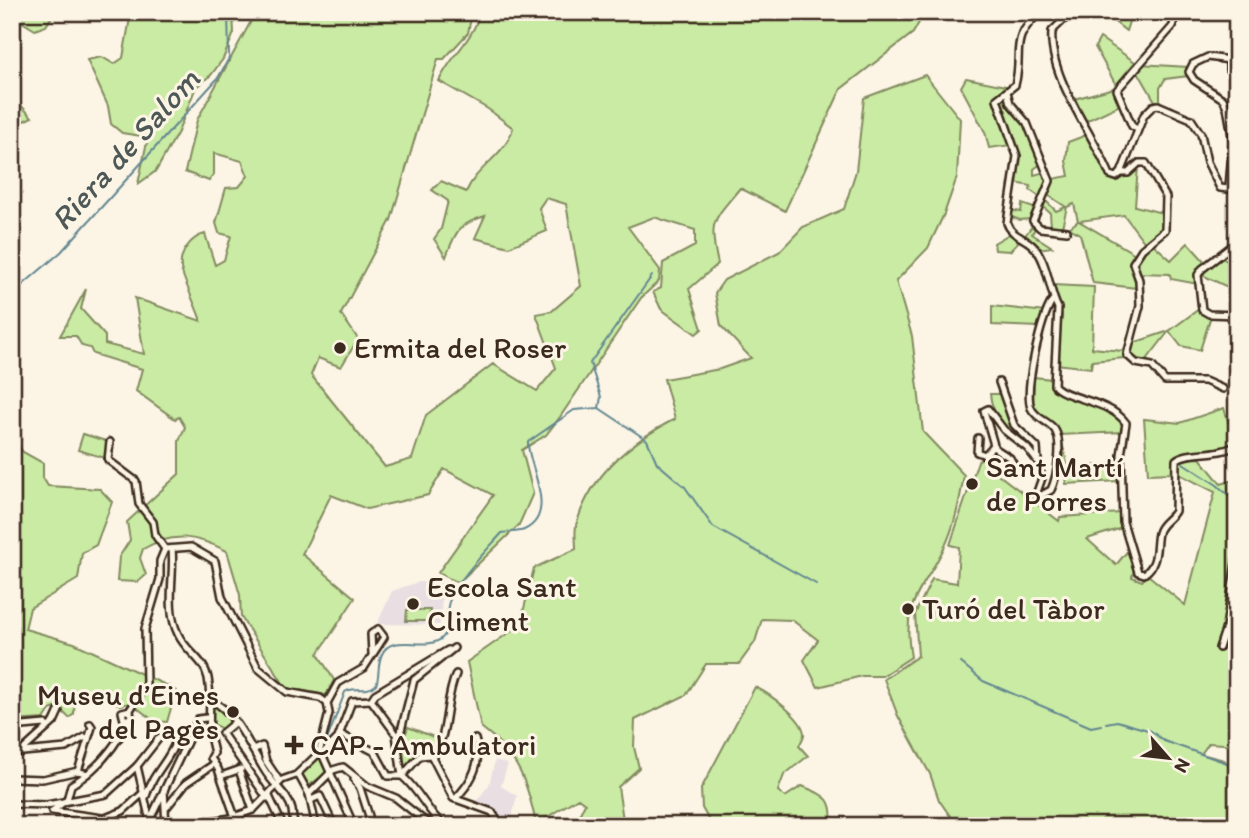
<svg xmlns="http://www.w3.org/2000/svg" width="1249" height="838" font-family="Itim,sans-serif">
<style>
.built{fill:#e9dfe3}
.green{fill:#caeba3;stroke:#828a60;stroke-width:2}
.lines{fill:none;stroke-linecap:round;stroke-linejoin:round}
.stream{stroke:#628691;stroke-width:2}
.minor-casing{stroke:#3b2a1e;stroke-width:10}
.minor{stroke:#fcf5e5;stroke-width:5}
.poi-dot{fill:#3b2a1e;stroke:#fcf5e5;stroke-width:2.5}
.labels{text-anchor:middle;stroke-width:6;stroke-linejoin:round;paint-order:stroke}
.poi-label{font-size:30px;fill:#3b2a1e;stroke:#fcf5e5;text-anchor:start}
.water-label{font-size:32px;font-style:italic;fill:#4e5857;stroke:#fcf5e5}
</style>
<rect width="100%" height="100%" fill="#fcf5e5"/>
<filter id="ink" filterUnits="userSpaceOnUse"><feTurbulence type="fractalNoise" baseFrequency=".0143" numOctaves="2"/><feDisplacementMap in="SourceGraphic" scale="14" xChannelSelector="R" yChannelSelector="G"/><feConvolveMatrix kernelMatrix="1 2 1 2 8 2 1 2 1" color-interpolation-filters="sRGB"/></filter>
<g filter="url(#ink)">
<!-- built -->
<g class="built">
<polygon points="418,582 450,583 442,598 440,625 377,624 392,591"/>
<polygon points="495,760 508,764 501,786 517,796 510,826 493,809 475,803 489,785"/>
</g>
<!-- green -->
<g class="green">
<polygon points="131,12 233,12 234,33 223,59 211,75 196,87 178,132 156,171 138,184 148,137 122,133 111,124 108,106 87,60 102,57 114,64 123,58"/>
<path d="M 256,12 L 472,12 L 468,33 L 444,59 L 438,59 L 391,220 L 341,314 L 358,339 L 341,367 L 318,358 L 311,375 L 385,467 L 412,459 L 426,415 L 493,364 L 537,391 L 556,368 L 536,314 L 552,311 L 581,286 L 566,204 L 546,198 L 539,208 L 547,231 L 509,247 L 475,238 L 485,216 C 457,225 456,231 446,257 L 434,239 L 441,229 L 448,201 L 432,190 L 441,181 L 466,192 C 477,166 506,155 513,128 L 488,109 L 439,81 C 451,55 473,41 480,12 L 925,12 L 913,33 L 841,89 L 785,211 L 740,188 C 713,221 708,220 718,264 L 689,289 L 702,329 L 696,334 L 661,309 L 653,292 L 661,288 L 663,263 L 695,246 L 695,230 L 654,217 L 628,227 L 660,270 L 659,281 L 641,298 L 560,417 L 546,435 L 522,450 L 533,493 L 519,525 L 458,583 L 438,573 L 493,495 L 444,469 L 428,495 L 367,509 L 331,495 L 302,554 L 355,598 L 318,654 L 334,680 L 326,695 L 286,688 L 241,617 L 240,595 L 227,551 C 197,536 174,531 143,549 L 140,558 L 146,575 L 138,582 L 117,581 L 119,557 L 130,540 L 127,522 L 179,474 L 179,441 L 185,427 L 179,417 L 175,419 L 136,391 L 142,369 L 93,354 L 90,348 L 82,346 L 76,336 L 60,336 L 86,289 L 81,309 L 105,336 L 105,344 L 144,354 L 135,298 L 201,321 C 197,308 182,277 181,268 C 179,253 191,237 205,234 L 215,265 L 224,260 L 231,236 L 219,233 L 216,223 L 226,188 L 239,187 L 248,176 L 242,161 L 214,153 L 214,174 L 209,181 L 185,172 L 197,120 Z"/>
<polygon points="1095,12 1132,12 1126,31 1102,12"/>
<polygon points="14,13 14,12 54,13 46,26 35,30 14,17"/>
<polygon points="1100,38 1135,62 1116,85 1095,47"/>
<polygon points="1139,64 1188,67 1188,76 1165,79 1160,88 1160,103 1156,103 1136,68"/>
<path d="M 925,75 L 960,119 L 957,177 L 944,214 L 928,248 L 896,281 L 912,336 L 923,432 L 964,475 C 960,499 955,526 944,548 C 921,594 901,601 911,657 L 882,676 L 862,676 L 818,687 L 804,660 L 818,640 L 792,620 L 762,619 L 755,642 L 739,664 L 706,664 L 686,695 L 635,720 L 634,747 L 639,768 L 618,787 L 624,826 L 574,826 L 585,803 L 578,798 L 536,824 C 527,780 518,755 481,727 L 467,662 L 520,625 L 534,568 L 576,549 C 576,540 574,529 577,522 C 592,473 632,441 675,419 L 664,379 L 720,369 L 751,358 L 721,326 L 715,293 L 724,280 L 779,252 L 803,227 L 844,209 L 856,171 L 864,98 Z"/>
<polygon points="966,78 1011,87 999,92 995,100 1012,145 989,148 985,132 961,87"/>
<polygon points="1114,88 1120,105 1086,121 1074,99"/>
<polygon points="1004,95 1009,106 1023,119 1042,163 1034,169 1034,175 1045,172 1048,180 1041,198 1030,190 1031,186 1015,183 1019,156 999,101"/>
<polygon points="12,96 32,117 24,121 12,107"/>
<polygon points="1237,110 1237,187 1230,183 1235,148 1230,116"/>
<polygon points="1089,134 1109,178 1115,181 1130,175 1138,166 1135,206 1162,213 1164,226 1145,243 1124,215 1079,221 1135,254 1131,265 1137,288 1093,283 1080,234 1069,228 1078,221 1074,204 1067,207 1062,227 1051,226 1050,213 1041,205 1045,200 1056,211 1066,207 1048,195 1052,179 1069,176 1066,161 1068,142"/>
<polygon points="1022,204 1034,208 1030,219 1020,220 1009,216 1010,210 1021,212"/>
<polygon points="1032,226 1035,228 1032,234 1052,247 1038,249 1024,237"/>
<polygon points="1011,233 1020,240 1010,251 995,250 994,243"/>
<polygon points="1152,243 1171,260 1188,243 1206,263 1196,273 1198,284 1171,279 1170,274 1139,273 1135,264"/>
<polygon points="1222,258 1237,267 1236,291 1200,274"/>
<polygon points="1052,285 1094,287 1092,348 1123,351 1124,358 1092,361 1091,368 1056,364 1062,315"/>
<polygon points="992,306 1046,312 1040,327 992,325"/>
<polygon points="1199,309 1211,316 1200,350 1181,346 1169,331 1145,362 1133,359 1129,352 1130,344 1169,331"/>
<path d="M 1034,377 L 1051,379 L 1055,391 C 1078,400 1105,404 1123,423 L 1124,432 L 1059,435 L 1033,408 Z"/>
<path d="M 990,394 L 1000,394 L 1012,427 L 1035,451 C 1014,438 992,420 990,394 Z"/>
<polygon points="1224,408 1235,444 1199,453 1185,452 1173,462 1172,473 1148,474 1144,419 1180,423"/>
<polygon points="83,434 109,442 105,458 78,450"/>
<polygon points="12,437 23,452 43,463 43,478 48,486 100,489 112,502 96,545 82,553 78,579 30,608 25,629 74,643 170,687 176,691 167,722 154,721 131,703 120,705 89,690 75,695 74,714 69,718 58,707 50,710 44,719 12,721"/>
<polygon points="1061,438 1068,467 1119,464 1119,481 1066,484 1067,467 1058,465"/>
<polygon points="993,450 1000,454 990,468 1059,521 1060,517 1121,513 1122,528 1087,539 1116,565 1130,548 1134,569 1132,577 1142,581 1148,575 1185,605 1215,492 1177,473 1177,465 1181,459 1200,458 1221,484 1237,479 1237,745 1209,743 1201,754 1224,760 1237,771 1237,826 957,826 939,800 930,774 898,716 884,679 918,656 915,614 932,579 957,583 959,547 950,545 978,461"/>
<polygon points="407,610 430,610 429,621 406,621"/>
<path d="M 755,687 C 768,693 805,719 804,735 C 803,739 801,742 799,746 L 808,756 L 784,775 L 778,791 L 785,797 L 802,786 C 826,796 834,798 831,826 L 712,826 L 702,808 L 701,789 Z"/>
<polygon points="214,704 231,721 222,729 210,722"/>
<polygon points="408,727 439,739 432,749 420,752 404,768 403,742"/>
<polygon points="321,756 329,771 307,787 301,772"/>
</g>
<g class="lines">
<!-- stream -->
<g class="stream">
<polyline points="12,294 61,252 218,78 229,58 228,12"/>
<polyline points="599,408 647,440 657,463 685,487 713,527 816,584"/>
<polyline points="1183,463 1217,485 1237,503"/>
<polyline points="960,662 983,681 1091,727 1101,725"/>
<polyline points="1106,723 1117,721 1151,731 1164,741 1227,763 1237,773"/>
<path d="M 324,748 L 345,692 C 354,685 365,694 376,685 C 380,675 377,664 382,654 C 392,632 427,652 442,638 C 451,630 445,612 449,602 C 456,581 487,550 502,533 C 509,531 517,533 524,530 C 560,514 526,462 528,442 L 574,410 L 599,408 L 601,397 L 590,363 L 652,276"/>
</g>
<!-- minor casing -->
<g class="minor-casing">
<g id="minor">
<path d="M 1041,12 C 1007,40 1024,52 1015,85 L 997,99 L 1017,156 L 1007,223 C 1011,235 1023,237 1032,245 C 1048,259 1049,292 1058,308 L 1054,385 C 1064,399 1110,400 1126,423 L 1121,455 L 1123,522 L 1138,572 L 1144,574 C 1159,564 1155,547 1158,533 C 1160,523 1171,519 1175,511 L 1176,460 C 1187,450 1217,457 1237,445"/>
<path d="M 1072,12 L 1052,31 C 1048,77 1093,133 1110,175 L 1116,177 L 1121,173 L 1144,115 L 1153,106 L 1158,105 L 1191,119 L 1201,134 L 1207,162 L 1220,188 L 1237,190"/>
<polyline points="1229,60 1229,70 1237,76"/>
<polyline points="1007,92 1010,103 1027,123 1050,181 1033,221 1040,228 1067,231"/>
<polyline points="1137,129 1132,126 1117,90 1173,26 1175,12"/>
<polyline points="1121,173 1128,173 1139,163 1146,163 1166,197 1165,230 1142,249 1133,263 1139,280 1140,306 1127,355 1136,363 1152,366 1165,381 1205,381 1223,389"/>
<polyline points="1229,187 1233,141 1227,107 1223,99 1194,80 1189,72 1193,64 1208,57 1229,60"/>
<polyline points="1237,242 1202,269 1198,275 1202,310 1209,314 1237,315"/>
<polyline points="999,382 1014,425 1037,447 1038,461"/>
<path d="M 978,438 L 977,452 L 985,455 L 994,445 L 984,411 L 988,409 L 1004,430 L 1027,448 L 1038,462 L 1042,478 L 1036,495 L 1040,496 L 1051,490 C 1057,477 1063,444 1055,430 C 1049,421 1036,419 1031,408 C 1024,389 1041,318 1052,301"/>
<polyline points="110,442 108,460 136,481 139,504 153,522 155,535 165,549 191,547 215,561 222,597 258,668 287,692 320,698 327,703 329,713 319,753"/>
<polyline points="993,447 1010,458 1017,471"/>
<path d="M 172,549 C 175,575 165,608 178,634 C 186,652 204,659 208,678 C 213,707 205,722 214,753 L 211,758 L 218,769 L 235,817"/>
<polyline points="1219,648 1226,627 1237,556"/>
<path d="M 210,700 C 238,712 251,751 267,774 C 275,786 289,796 292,810 C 293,816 292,819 295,826"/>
<polyline points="371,700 375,694 448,650"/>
<polyline points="371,700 396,734 402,776"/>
<polyline points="327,703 338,683 364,668 384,637 378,629 371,634 372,654"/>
<polyline points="130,710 131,718 124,720 122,712 130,710 146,685 145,629 160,579 160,561 165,549"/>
<polyline points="234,723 222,733 267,798"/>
<polyline points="12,727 45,724 47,728"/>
<polyline points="340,734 375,752 388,776 402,776"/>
<polyline points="398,742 414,680 454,648"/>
<polyline points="23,750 54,722 59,711"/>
<polyline points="253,750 262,746 266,761 280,782"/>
<polyline points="12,753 66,748 85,737 88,739"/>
<polyline points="322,754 338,738 352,701 371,700"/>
<polyline points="322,754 354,826"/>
<path d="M 433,756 C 450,732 444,700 456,674"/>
<polyline points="137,766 159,738"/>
<polyline points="239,770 253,810"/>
<polyline points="78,771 92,727 90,724"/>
<polyline points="298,774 309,794 316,826"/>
<polyline points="221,776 241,769"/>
<polyline points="402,776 420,756 431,755 453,798 492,812 501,826"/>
<path d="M 402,776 C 421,792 427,813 445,826"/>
<polyline points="12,778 43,779 78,771 87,774"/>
<polyline points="354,779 360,788 369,816"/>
<polyline points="164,790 166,826"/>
<polyline points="309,794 333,770 343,767 367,786 396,798 426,822 438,821"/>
<path d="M 146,796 C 153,772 168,763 176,741"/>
<polyline points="269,796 283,826"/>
<path d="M 455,799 C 471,783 483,762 475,739"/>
<polyline points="311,800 320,796 334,826"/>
<polyline points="12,804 47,805 106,794 137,766 150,821"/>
<polyline points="167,807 186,783 214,764"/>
<path d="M 102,818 L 52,811 L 67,800 L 71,785 C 97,770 115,748 129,720"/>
<polyline points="85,826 123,811 144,792"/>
<polyline points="147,826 198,719 206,718"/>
<polyline points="200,826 205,822 231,818 253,810 282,780 296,775 319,753"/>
</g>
</g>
<!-- minor -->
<use href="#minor" class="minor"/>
</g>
</g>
<!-- markers -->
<g class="poi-dot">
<circle cx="340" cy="348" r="7"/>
<circle cx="972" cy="484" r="7"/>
<circle cx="413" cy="604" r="7"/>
<circle cx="908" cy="609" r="7"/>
<circle cx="233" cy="712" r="7"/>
<path d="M290.5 734.5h7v7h7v7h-7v7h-7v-7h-7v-7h7z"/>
</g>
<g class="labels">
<!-- poi labels -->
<g class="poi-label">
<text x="354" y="358">Ermita del Roser</text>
<text x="986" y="477">Sant Martí<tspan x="986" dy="34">de Porres</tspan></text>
<text x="427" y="597">Escola Sant<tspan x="427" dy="34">Climent</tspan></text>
<text x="922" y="619">Turó del Tàbor</text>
<text x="219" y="705" text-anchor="end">Museu d’Eines<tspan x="219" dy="34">del Pagès</tspan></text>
<text x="310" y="755">CAP - Ambulatori</text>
</g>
<!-- water labels -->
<g class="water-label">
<text transform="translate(125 149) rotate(-48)" y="11">Riera de Salom</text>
</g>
</g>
<!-- margin -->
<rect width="1249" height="838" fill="none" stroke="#fcf5e5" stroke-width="42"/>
<rect x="21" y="21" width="1207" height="796" fill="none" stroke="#3b2a1e" stroke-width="2.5" filter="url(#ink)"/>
<!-- north arrow -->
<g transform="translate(1168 758) rotate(118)" stroke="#fcf5e5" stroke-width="5" paint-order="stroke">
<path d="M0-5L12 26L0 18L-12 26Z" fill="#3b2a1e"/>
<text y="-10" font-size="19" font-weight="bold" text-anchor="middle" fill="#3b2a1e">N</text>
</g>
</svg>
